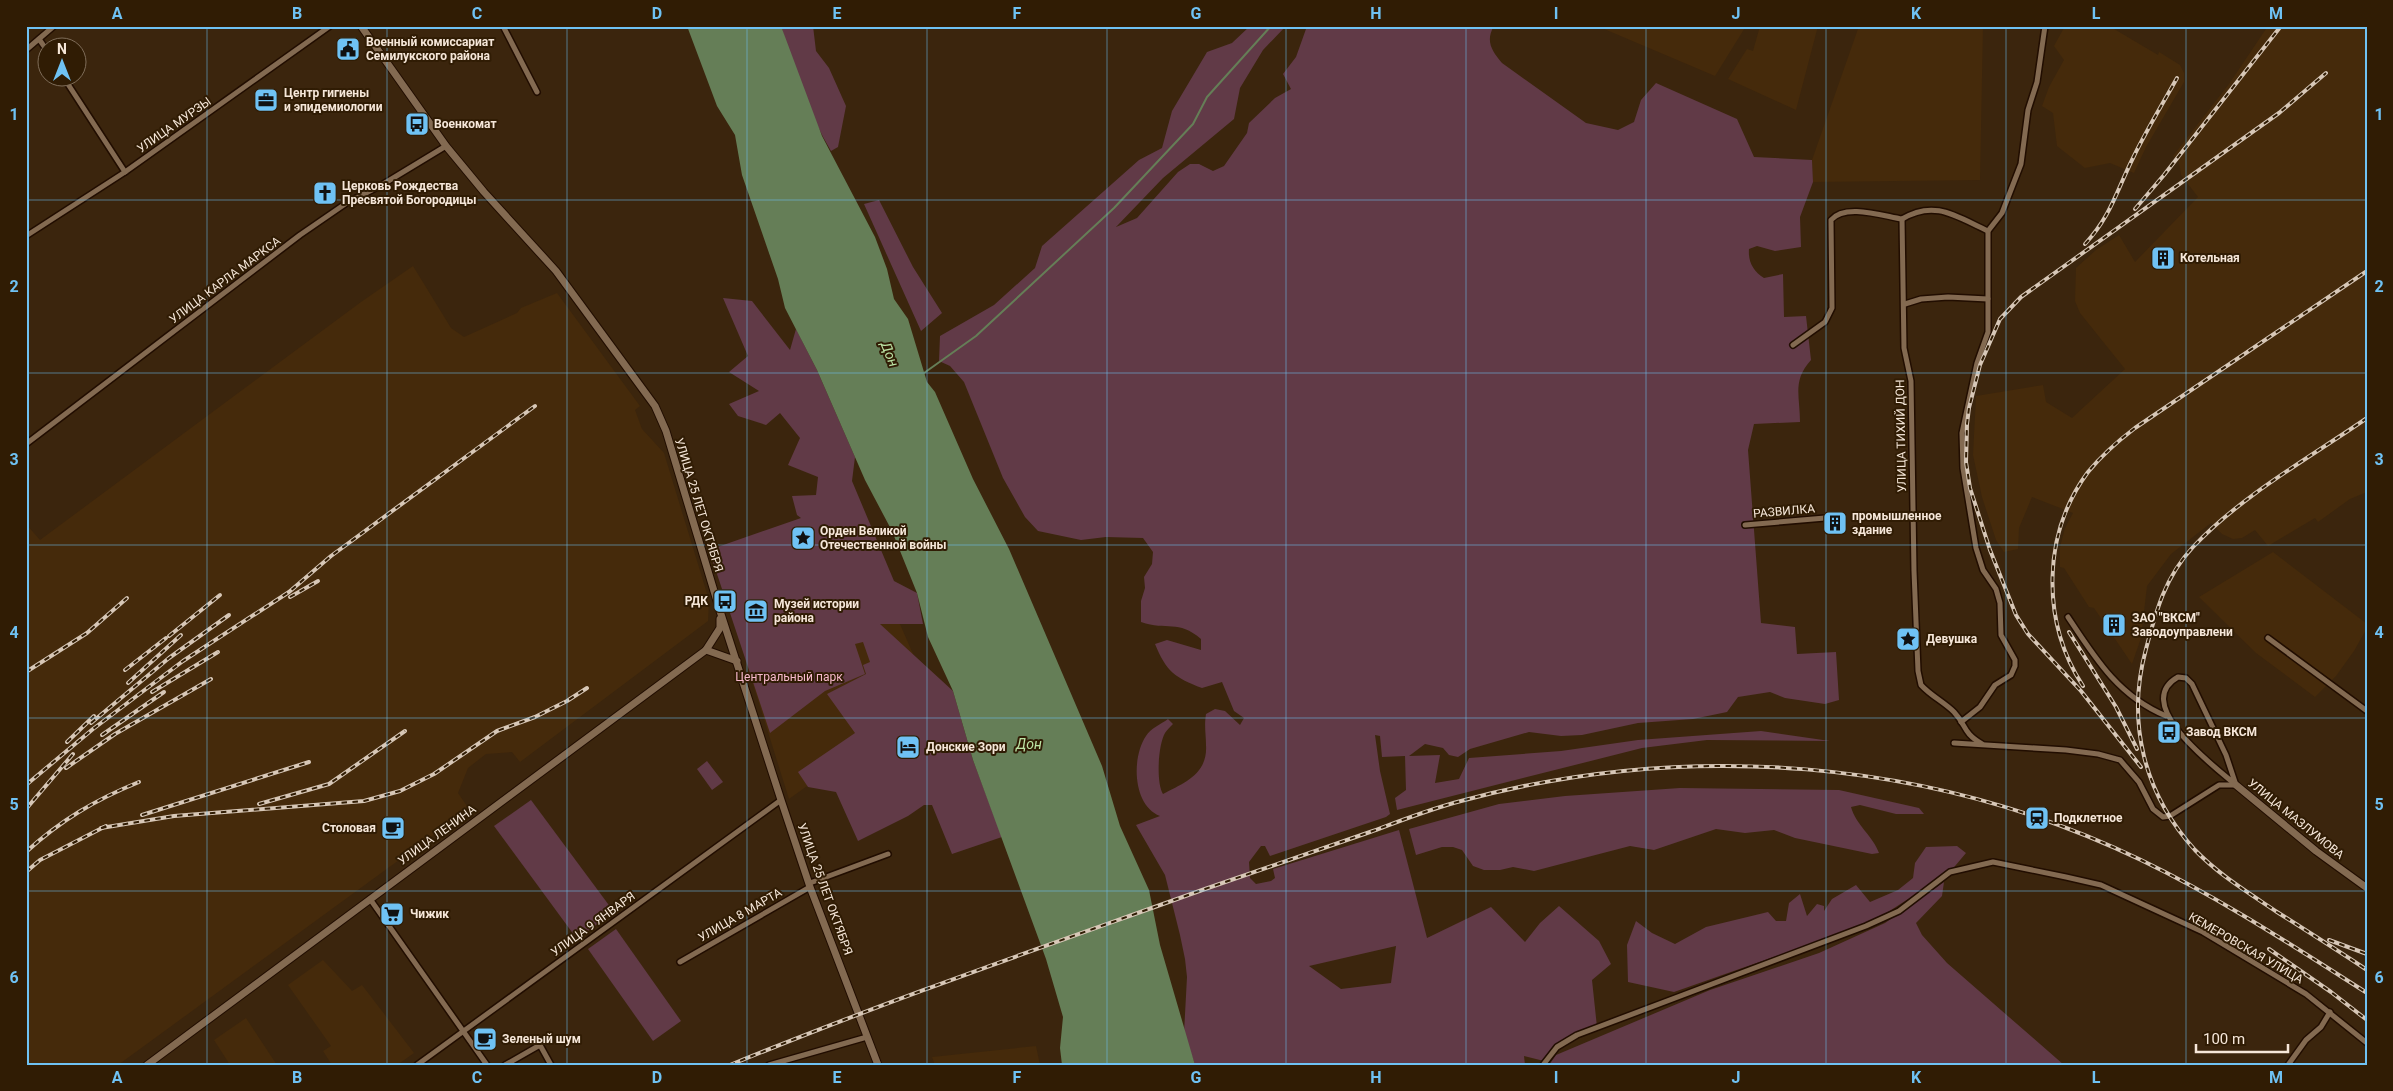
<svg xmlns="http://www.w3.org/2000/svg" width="2393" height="1091" font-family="Roboto,sans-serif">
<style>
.built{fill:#452a0b}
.green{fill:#613a47;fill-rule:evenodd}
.water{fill:#657e57}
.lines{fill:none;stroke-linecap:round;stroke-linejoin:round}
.stream{stroke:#657e57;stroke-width:2}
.street-casing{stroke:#210d00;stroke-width:8}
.secondary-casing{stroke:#210d00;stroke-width:9}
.street{stroke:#836a51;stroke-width:5}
.secondary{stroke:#836a51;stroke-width:7}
.rail-casing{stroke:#d7c7b7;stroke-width:4}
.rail{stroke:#301c04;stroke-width:2;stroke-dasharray:5.5;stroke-linecap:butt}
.grid{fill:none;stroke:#6fc2f4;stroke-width:1;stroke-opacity:0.55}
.labels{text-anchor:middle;stroke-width:4;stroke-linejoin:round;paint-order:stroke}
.poi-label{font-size:12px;font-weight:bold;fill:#f6e7d9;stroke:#301c04;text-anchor:start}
.street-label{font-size:12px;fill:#f6e7d9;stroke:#301c04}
.park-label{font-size:12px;fill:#f7b9cd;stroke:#301c04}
.water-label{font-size:14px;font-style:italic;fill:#bce4a5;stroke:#301c04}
.neatline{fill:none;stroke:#6fc2f4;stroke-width:2}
.grid-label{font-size:16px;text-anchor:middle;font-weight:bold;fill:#6fc2f4}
</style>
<rect width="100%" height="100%" fill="#3b250d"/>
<!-- built -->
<g class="built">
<polygon points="1597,26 1746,26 1715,76"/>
<polygon points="1760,26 1818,26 1796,110 1728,79 1747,49 1753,51"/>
<polygon points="1859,26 1983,26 1980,180 1813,182 1812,160"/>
<polygon points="2065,26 2109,26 2158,55 2159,52 2180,65 2184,73 2184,82 2146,147 2134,173 2110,163 2085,168 2057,146 2053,113 2042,106 2049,87 2064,60 2054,46"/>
<polygon points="2268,26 2367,26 2367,492 2350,499 2318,522 2315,518 2268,546 2255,530 2242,538 2233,539 2222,534 2211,523 2171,554 2147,586 2141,638 2132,664 2094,608 2089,607 2064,568 2060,567 2060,547 2065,528 2073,513 2032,497 2019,528 2018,549 2004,552 1996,540 1982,497 1973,455 1976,396 2043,385 2046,402 2072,418 2125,369 2080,313 2075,301 2076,268 2096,250 2119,235 2135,262 2198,197 2181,175 2179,162 2173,156 2229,84"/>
<polygon points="413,266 451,328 464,337 517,313 521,308 557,293 640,406 635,410 642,429 664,453 709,600 708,621 520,762 512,752 486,754 468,768 458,793 469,809 118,1065 26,1065 26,524 40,540 361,302"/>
<polygon points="2273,552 2367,624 2367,628 2354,651 2336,676 2315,697 2256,653 2199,597"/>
<polygon points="892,606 932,697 789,799 745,659"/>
<polygon points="323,960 352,991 362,985 414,1053 397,1065 332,1065 323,1051 331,1046 288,985"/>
<polygon points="246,1018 277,1065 230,1065 214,1040"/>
<polygon points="1036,1046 1040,1065 935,1065 932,1057"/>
</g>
<!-- green -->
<g class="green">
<path d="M 781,26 L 813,26 L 816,51 L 829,68 L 846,106 L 838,147 L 831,151 C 808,113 794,68 781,26 Z"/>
<path d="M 1250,26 L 1286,26 L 1263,50 L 1240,88 L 1234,119 L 1163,178 L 1116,227 L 1137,218 L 1178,172 L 1190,164 L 1199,164 L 1213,171 L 1224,166 L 1247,133 L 1249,123 L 1275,98 L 1291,89 L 1283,74 L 1296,57 L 1306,29 L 1312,26 L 1494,26 C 1485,41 1492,51 1502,63 L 1586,123 L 1618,130 L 1634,122 L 1641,100 L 1656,83 L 1737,119 L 1754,157 L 1812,160 L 1813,182 L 1800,217 L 1801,247 L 1775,251 L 1757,246 L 1749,249 C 1748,262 1753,271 1764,278 L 1783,274 L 1784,317 L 1806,316 L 1811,360 C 1792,381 1800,396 1800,422 L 1754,424 L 1748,450 L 1761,623 L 1795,627 L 1797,654 L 1836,652 L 1839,700 L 1825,704 L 1785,698 L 1770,692 L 1738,697 L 1727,712 L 1693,719 L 1638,723 L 1582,735 L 1561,736 L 1529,732 L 1470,749 L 1458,757 L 1449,755 L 1443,748 L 1425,744 L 1409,756 L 1440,755 L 1435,783 L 1459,779 L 1469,758 L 1561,751 L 1638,740 L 1761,731 L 1830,741 L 1707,740 L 1642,748 L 1397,810 L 1395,798 L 1406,790 L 1405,756 L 1382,757 L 1380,736 L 1375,735 L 1380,771 L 1390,814 L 1386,817 L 1270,856 L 1265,846 L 1261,846 L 1249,862 L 1250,878 L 1256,884 L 1271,881 L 1275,878 L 1273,869 L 1399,830 L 1427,938 L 1491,907 L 1525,942 L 1540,923 L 1559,906 L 1599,941 L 1611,964 L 1592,980 L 1597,1027 L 1557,1047 L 1544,1061 L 1524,1056 L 1525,1065 L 1195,1065 L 1184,1033 L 1187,977 L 1185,959 L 1180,935 L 1165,875 L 1136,825 L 1160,816 C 1133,806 1131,758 1146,736 C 1150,729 1161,724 1168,719 L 1173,724 C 1170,727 1167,730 1165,733 C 1158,745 1156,783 1163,794 C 1184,783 1208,774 1206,745 C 1206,734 1204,726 1206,714 L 1215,709 L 1225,711 L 1240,725 L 1244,718 L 1234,711 L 1222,682 L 1202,688 C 1175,678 1166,671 1155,644 L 1167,640 L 1201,650 L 1201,639 C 1178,619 1167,631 1141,622 L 1141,601 L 1145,588 L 1144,577 L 1152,564 L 1153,552 L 1143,538 L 1106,537 L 1081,540 L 1038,531 L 1025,517 L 1003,478 L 964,382 L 950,366 L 939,361 L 940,336 L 994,305 L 1035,268 L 1042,246 L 1139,160 L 1162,148 L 1172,111 L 1207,52 L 1232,43 ZM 1396,946 L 1391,983 L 1341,989 L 1309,966 Z"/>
<polygon points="879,200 913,267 942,313 921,331 864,204"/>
<polygon points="723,298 752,301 790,350 796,329 817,370 855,457 852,481 894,581 917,593 923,624 880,624 953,691 973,760 1002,837 952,854 932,805 924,805 908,816 858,841 836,792 808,787 798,772 855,733 827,694 866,674 863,665 870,662 863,642 855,644 865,674 825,691 770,733 709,550 801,518 797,515 792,496 816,495 818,477 788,465 800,438 780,413 766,425 738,416 729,404 759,391 729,372 748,356"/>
<polygon points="707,761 723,782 712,790 697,769"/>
<path d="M 1680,788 L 1839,790 L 1919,808 L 1924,814 L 1896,814 L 1860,805 L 1851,807 C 1856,825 1873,836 1879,853 L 1872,854 L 1795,838 L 1774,830 L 1745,833 L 1716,829 L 1654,850 L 1630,846 L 1534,871 L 1513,867 L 1500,870 L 1484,870 L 1473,866 L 1462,850 L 1453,847 L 1442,847 L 1416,855 L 1409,829 L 1499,804 L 1565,796 Z"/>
<polygon points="531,800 614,912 577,939 494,826"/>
<polygon points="1957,846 1966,853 1950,872 1871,923 1674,992 1628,982 1627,945 1636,921 1652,933 1675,944 1706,927 1768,912 1776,921 1786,921 1789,903 1800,894 1807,916 1817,904 1824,906 1824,911 1832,899 1856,885 1870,902 1898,890 1913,878 1915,863 1926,847"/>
<polygon points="1944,882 1942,896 1916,923 1922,935 1947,963 2064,1065 1549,1065 1556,1055 1710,990 1819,953 1885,923"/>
<polygon points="616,929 681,1021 653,1041 588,949"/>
</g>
<!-- water -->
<polygon class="water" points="687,26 781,26 822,136 875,237 887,269 894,299 908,319 927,382 935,392 973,479 1009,549 1102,766 1120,826 1149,890 1160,945 1195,1065 1062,1065 1060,1048 1063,1017 1046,959 973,760 953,691 928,637 917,593 892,531 865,480 817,370 785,308 778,279 742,175 735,135 717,106"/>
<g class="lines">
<!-- stream -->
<polyline class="stream" points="924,373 976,336 1114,208 1193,124 1207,97 1271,26"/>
<!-- street casing -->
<g class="street-casing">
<g id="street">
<polyline points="503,26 537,92"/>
<polyline points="39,39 48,52"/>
<polyline points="26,50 54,26"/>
<polyline points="64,78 125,172"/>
<path d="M 1902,219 L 1904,348 L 1911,381 L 1914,571 L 1918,671 L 1921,685 C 1931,696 1944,702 1954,712 C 1967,726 1962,732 1982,744"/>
<polyline points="26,236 125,172 330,26"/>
<polyline points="1905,304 1921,299 1948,297 1988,299"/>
<path d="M 1793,345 L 1825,322 L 1832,308 L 1831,220 C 1845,203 1883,216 1902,219 C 1935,199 1957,217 1988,231"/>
<polyline points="26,444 300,235 348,202 380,186 446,146"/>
<polyline points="1745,525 1825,518"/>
<path d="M 2068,617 C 2095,658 2118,696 2166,716"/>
<polyline points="2268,638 2367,711"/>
<path d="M 2178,677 L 2186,678 L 2192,684 L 2226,755 L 2236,785 C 2215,767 2130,704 2178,677 Z"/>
<polyline points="1961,722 1980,707 1995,685 2011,675 2015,666 2015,660 2001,635 2000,603 1996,589 1983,570 1976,548 1963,468 1962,433 1977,363 1988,332 1988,231 2002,213 2021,164 2028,110 2037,82 2045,26"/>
<polyline points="1954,743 2066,750 2098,754 2120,760 2139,782 2153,809 2163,817 2170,816 2219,785 2236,785"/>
<polyline points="810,883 888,854"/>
<polyline points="370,899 487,1065"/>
<polyline points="680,962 810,887"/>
<polyline points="417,1065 781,800"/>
<polyline points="505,1065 540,1045 551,1065"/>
<polyline points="769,1065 867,1037"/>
<polyline points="1543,1065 1557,1047 1577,1035 1866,926 1899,911 1950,872 1993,862 2066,877 2101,885 2203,932 2306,994 2367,1043"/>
<polyline points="2288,1065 2306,1040 2321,1027 2330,1012"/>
</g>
</g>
<!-- secondary casing -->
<g class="secondary-casing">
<g id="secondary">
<polyline points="361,26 446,146 484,192 556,271 655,406 666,431 720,611 781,800 810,887 878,1065"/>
<polyline points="706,650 737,661"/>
<polyline points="2236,785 2316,851 2367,888"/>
<polyline points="147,1065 706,650 720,628 720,619"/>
</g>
</g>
<!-- street -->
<use href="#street" class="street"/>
<!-- secondary -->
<use href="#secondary" class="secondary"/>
<!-- rail casing -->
<g class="rail-casing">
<g id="rail">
<polyline points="2135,209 2164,175 2281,26"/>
<path d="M 2085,244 C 2111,216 2116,192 2133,158 C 2146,131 2162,105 2177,78"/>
<path d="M 2367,418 C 2309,458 2241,496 2193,547 C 2165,577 2156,611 2146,649 C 2126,722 2144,794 2195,850 C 2219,875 2249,893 2277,912 C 2307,931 2337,950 2367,970"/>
<polyline points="290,597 318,581"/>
<polyline points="2069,632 2116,707 2137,749"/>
<polyline points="169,636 220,595"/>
<polyline points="125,670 166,638"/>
<polyline points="26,672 87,633 127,598"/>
<polyline points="128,683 181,635"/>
<path d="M 2083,686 C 2041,622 2042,534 2088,472 C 2102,455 2118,441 2135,428 L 2367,271"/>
<polyline points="152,692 218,652"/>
<polyline points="91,723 169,658 229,615"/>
<polyline points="102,735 164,692"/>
<polyline points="67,742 94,716"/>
<polyline points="2141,767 2081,691 2028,634 2016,615 1990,550 1970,488 1966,462 1967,424 1969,408 1980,365 2000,319 2021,297 2279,113 2326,73"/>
<polyline points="66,768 115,734 211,679"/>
<polyline points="26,785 93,729 183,661 289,592 331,556 535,406"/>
<polyline points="259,804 329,784 405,731"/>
<polyline points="26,809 73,754"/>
<polyline points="142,815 309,762"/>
<polyline points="101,828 174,816 364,801 400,791 434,774 497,731 535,717 567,701 587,688"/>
<path d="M 26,852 C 61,820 95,800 139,782"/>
<polyline points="26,872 40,860 106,826"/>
<polyline points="2329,940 2367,954"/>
<polyline points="2269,949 2331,992 2367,1020"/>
<path d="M 730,1065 C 886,1001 1046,946 1205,889 C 1260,870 1315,851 1370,832 C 1400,821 1430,809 1461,801 C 1686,740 1930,758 2141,860 C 2220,898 2293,946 2367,993"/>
</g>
</g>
<!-- rail -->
<use href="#rail" class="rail"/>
</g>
<!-- grid -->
<path class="grid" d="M 207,26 L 207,1065M 387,26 L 387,1065M 567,26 L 567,1065M 747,26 L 747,1065M 927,26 L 927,1065M 1107,26 L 1107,1065M 1286,26 L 1286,1065M 1466,26 L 1466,1065M 1646,26 L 1646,1065M 1826,26 L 1826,1065M 2006,26 L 2006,1065M 2186,26 L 2186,1065M 26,200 L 2367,200M 26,373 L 2367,373M 26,545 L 2367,545M 26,718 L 2367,718M 26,891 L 2367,891"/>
<!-- icons -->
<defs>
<g id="civic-square" transform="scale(1.25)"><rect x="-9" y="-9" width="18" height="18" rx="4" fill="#6fc2f4" stroke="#301c04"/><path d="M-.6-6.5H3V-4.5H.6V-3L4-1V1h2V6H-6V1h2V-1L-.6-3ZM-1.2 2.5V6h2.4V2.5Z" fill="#111"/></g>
<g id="office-square" transform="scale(1.25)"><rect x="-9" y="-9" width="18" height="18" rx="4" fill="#6fc2f4" stroke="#301c04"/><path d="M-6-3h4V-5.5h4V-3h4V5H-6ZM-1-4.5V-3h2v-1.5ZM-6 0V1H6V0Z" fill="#111"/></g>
<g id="bus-square" transform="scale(1.25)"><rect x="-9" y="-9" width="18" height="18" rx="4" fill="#6fc2f4" stroke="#301c04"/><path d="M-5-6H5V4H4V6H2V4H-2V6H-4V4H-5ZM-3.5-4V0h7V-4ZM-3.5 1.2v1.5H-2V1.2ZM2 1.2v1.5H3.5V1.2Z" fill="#111"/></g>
<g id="church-square" transform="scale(1.25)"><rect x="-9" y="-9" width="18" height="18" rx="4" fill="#6fc2f4" stroke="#301c04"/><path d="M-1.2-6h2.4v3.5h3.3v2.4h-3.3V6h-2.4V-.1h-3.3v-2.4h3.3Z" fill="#111"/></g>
<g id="building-square" transform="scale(1.25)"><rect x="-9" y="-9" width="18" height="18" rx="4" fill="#6fc2f4" stroke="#301c04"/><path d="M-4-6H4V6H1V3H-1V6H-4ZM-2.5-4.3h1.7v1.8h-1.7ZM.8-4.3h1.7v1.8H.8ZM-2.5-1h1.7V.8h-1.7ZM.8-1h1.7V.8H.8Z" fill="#111"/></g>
<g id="sight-square" transform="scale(1.25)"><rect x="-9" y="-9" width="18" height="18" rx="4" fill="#6fc2f4" stroke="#301c04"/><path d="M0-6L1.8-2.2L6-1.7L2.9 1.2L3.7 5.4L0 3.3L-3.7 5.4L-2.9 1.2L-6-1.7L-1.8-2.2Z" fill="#111"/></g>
<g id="museum-square" transform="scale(1.25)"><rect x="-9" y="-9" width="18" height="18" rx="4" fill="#6fc2f4" stroke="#301c04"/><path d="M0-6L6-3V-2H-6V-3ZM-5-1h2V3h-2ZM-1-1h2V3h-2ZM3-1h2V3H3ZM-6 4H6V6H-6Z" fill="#111"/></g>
<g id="hotel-square" transform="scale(1.25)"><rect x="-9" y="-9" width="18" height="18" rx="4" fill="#6fc2f4" stroke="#301c04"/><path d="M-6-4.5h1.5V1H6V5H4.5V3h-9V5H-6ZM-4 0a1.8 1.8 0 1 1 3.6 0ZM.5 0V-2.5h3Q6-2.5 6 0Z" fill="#111"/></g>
<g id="station-square" transform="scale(1.25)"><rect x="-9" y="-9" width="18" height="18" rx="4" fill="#6fc2f4" stroke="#301c04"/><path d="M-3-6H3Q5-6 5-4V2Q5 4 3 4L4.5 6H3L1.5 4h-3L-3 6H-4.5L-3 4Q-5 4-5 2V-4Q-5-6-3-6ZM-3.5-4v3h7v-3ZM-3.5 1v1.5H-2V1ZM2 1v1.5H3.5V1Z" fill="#111"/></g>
<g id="cafe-square" transform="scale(1.25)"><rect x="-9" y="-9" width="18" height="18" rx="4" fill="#6fc2f4" stroke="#301c04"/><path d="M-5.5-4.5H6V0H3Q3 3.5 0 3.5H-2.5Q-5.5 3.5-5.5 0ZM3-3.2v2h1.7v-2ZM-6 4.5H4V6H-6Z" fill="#111"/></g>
<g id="supermarket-square" transform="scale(1.25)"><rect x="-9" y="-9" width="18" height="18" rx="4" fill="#6fc2f4" stroke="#301c04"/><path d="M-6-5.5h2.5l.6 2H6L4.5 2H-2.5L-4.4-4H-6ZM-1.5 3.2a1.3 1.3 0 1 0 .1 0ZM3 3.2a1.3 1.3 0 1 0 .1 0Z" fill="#111"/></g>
</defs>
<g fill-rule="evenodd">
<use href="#civic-square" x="348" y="49"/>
<use href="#office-square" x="266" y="100"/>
<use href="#bus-square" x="417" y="124"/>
<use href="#church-square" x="325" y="193"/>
<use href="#building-square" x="2163" y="258"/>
<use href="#building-square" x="1835" y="523"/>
<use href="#sight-square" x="803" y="538"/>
<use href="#bus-square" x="725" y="601"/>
<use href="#museum-square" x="756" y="611"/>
<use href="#building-square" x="2114" y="625"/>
<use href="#sight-square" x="1908" y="639"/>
<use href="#bus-square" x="2169" y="732"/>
<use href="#hotel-square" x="908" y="747"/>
<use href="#station-square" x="2037" y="818"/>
<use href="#cafe-square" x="393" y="828"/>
<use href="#supermarket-square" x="392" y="914"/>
<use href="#cafe-square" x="485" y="1039"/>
</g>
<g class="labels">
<!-- poi labels -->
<g class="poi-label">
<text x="366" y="46">Военный комиссариат<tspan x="366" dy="14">Семилукского района</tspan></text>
<text x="284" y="97">Центр гигиены<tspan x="284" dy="14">и эпидемиологии</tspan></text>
<text x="434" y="128">Военкомат</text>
<text x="342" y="190">Церковь Рождества<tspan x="342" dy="14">Пресвятой Богородицы</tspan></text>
<text x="2180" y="262">Котельная</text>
<text x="1852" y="520">промышленное<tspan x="1852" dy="14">здание</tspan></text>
<text x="820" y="535">Орден Великой<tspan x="820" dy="14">Отечественной войны</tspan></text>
<text x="708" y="605" text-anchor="end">РДК</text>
<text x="774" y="608">Музей истории<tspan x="774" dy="14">района</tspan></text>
<text x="2132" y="622">ЗАО "ВКСМ"<tspan x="2132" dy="14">Заводоуправлени</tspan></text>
<text x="1926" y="643">Девушка</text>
<text x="2186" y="736">Завод ВКСМ</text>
<text x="926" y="751">Донские Зори</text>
<text x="2054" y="822">Подклетное</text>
<text x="376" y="832" text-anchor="end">Столовая</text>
<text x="410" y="918">Чижик</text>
<text x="502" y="1043">Зеленый шум</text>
</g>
<!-- street labels -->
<g class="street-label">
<text transform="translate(174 125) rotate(-35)" y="4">УЛИЦА МУРЗЫ</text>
<text transform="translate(225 280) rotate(-37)" y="4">УЛИЦА КАРЛА МАРКСА</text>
<text transform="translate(1901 436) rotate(-91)" y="4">УЛИЦА ТИХИЙ ДОН</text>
<text transform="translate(699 505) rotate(73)" y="4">УЛИЦА 25 ЛЕТ ОКТЯБРЯ</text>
<text transform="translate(1784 511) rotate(-5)" y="4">РАЗВИЛКА</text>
<text transform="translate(2296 819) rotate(39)" y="4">УЛИЦА МАЗЛУМОВА</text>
<text transform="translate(437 835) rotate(-36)" y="4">УЛИЦА ЛЕНИНА</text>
<text transform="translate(825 889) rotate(70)" y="4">УЛИЦА 25 ЛЕТ ОКТЯБРЯ</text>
<text transform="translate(740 915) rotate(-30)" y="4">УЛИЦА 8 МАРТА</text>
<text transform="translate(593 924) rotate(-36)" y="4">УЛИЦА 9 ЯНВАРЯ</text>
<text transform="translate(2246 948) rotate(30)" y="4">КЕМЕРОВСКАЯ УЛИЦА</text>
</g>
<!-- park labels -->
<g class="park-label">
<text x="789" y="681">Центральный парк</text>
</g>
<!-- water labels -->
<g class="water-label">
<text transform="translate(890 354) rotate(68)" y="5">Дон</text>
<text x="1029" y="749">Дон</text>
</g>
</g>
<!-- border -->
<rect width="2393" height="1091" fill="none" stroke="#301c04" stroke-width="55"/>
<!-- north arrow -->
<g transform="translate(62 62)"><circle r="24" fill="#301c04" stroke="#7f6d59"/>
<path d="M0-4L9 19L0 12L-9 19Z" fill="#6fc2f4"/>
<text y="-8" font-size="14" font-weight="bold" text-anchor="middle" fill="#f6e7d9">N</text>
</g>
<!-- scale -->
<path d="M2196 1044v8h92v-8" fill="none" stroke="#f6e7d9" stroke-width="2.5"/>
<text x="2203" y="1044" font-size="15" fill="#f6e7d9" stroke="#301c04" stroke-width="4" paint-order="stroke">100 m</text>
<rect x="28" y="28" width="2338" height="1036" class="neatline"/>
<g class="grid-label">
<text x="117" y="19">A</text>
<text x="297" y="19">B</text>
<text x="477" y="19">C</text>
<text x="657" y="19">D</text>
<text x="837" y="19">E</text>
<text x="1017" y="19">F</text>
<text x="1196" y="19">G</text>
<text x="1376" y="19">H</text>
<text x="1556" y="19">I</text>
<text x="1736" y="19">J</text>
<text x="1916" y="19">K</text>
<text x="2096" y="19">L</text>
<text x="2276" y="19">M</text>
<text x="14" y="120">1</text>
<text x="2379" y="120">1</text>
<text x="14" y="292">2</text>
<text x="2379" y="292">2</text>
<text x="14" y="465">3</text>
<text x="2379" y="465">3</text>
<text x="14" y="638">4</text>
<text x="2379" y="638">4</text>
<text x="14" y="810">5</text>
<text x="2379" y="810">5</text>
<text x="14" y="983">6</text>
<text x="2379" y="983">6</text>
<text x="117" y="1083">A</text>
<text x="297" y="1083">B</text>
<text x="477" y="1083">C</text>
<text x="657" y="1083">D</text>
<text x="837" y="1083">E</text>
<text x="1017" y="1083">F</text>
<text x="1196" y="1083">G</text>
<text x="1376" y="1083">H</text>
<text x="1556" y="1083">I</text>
<text x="1736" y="1083">J</text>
<text x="1916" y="1083">K</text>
<text x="2096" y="1083">L</text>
<text x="2276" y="1083">M</text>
</g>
</svg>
